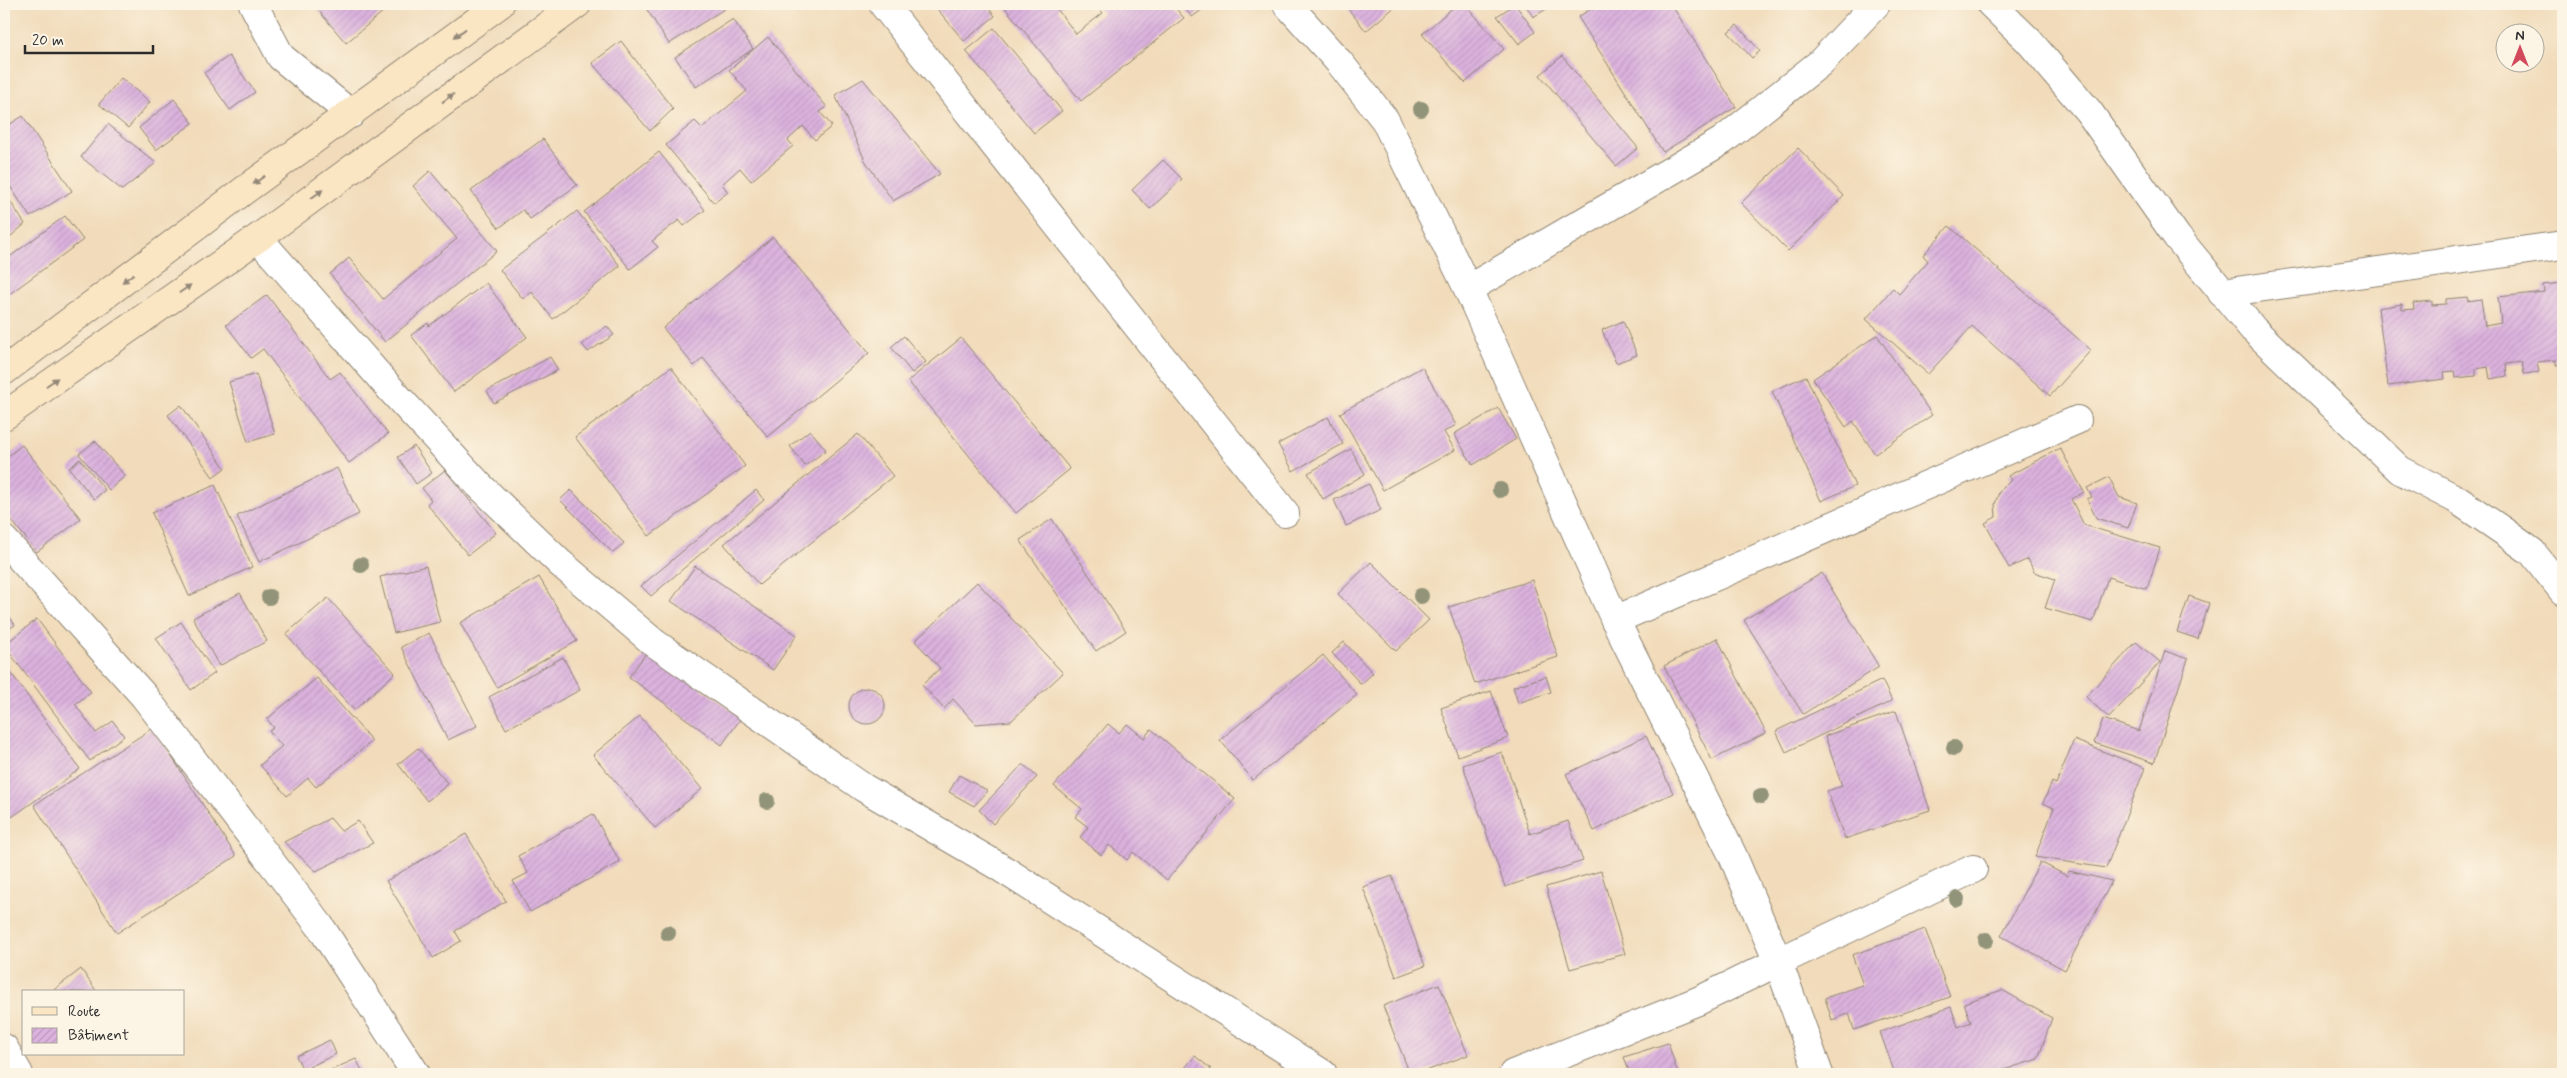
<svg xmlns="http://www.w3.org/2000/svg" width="2567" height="1078" font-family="Mynerve,sans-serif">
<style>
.building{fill:url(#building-hatch)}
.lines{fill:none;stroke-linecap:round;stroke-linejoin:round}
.minor-casing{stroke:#8e8372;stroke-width:30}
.secondary-casing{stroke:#8e8372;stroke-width:30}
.minor{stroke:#fff;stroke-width:28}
.secondary{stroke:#fbe6c4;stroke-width:28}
.tree{fill:#92947a}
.oneway{fill:#938878}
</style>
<defs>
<pattern id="building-hatch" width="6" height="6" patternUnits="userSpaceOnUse" patternTransform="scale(1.25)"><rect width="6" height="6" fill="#dbb2de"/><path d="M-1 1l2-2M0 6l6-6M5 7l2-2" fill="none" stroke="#bc99bf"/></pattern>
</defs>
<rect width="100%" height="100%" fill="#fcf5e5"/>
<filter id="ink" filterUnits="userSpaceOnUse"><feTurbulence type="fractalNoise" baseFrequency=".02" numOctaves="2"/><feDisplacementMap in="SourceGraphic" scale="10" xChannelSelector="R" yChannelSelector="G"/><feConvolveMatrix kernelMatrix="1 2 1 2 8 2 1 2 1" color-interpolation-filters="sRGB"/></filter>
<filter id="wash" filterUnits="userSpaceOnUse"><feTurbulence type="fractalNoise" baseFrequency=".0096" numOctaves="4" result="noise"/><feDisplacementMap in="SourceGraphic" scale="20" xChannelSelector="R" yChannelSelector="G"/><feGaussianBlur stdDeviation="1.12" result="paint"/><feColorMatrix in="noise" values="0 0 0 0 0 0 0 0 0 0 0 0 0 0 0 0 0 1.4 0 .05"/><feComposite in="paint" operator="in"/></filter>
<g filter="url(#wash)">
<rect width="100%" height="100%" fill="#f1dbba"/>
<g id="blocks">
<!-- building -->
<g class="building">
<polygon points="313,4 380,4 385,10 346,43"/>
<polygon points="646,4 732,4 669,44 644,5"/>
<polygon points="933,4 985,4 995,16 964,41"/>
<polygon points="1002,4 1064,4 1057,9 1076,34 1103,13 1095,4 1172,4 1184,18 1081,101"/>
<polygon points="1181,4 1210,4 1192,17"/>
<polygon points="1344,4 1396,4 1397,5 1366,31"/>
<polygon points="1457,4 1465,4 1504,49 1465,83 1422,34"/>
<polygon points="1515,4 1535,32 1519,44 1497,16"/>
<polygon points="1525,4 1555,4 1533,17"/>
<polygon points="1599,4 1671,4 1736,107 1663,152 1578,17"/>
<polygon points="733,19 753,49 696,87 675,57"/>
<polygon points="1737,25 1760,51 1752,58 1728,32"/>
<polygon points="994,28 1062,111 1034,133 966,51"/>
<polygon points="768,37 827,107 820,112 832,126 815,140 803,126 788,140 793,146 751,181 740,168 722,184 728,192 714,203 666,145 695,121 702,128 747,91 729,70"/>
<polygon points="621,41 673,109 650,131 592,63"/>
<polygon points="229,56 255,92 230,110 204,73"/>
<polygon points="1562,56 1638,148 1616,166 1540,75"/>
<polygon points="121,78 150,102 128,128 99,104"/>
<polygon points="863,79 940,174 893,201 866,162 835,95"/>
<polygon points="174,99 193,123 156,150 139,128"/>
<polygon points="23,116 72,191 30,217 4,177 4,128"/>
<polygon points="108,124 156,163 122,190 81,157"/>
<polygon points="543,139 577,185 530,219 523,210 499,228 471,191"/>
<polygon points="1798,148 1844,196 1788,251 1741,203"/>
<polygon points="659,152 705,210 684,226 679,220 652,241 658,247 630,269 584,212"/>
<polygon points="1163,160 1182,179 1150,209 1132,190"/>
<polygon points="430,171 497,251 385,342 330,274 349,258 383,299 457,239 413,186"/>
<polygon points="4,192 25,224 4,242"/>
<polygon points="577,211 620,266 553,319 532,292 523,299 500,270"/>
<polygon points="65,216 83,240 4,298 4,261"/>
<polygon points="1949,226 2091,350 2050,396 1972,326 1928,374 1866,319 1893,288 1899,294 1928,261 1923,255"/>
<polygon points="773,237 869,353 768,437 703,358 694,366 663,328"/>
<polygon points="486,283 527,337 454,392 411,335 428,323 429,326"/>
<polygon points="2563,283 2563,364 2556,365 2556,360 2537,362 2539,372 2524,374 2522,362 2506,364 2507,376 2490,379 2488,367 2476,369 2476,376 2455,378 2454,371 2444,372 2445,379 2388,386 2378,308 2402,304 2402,310 2414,309 2413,303 2432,301 2432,305 2446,304 2446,299 2467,297 2468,301 2481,299 2485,326 2501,323 2498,297 2544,292 2543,285"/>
<polygon points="267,295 330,379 340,372 388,434 349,463 263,349 251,358 226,325"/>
<polygon points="1623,321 1637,355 1616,363 1602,330"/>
<polygon points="607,326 614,335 588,352 582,344"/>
<polygon points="1877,335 1932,415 1875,454 1853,421 1846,427 1813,379"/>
<polygon points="904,336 926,362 912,373 891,347"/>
<polygon points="961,338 1070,469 1016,513 908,381"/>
<polygon points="550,357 558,370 494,403 487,391"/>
<polygon points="671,367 745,466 649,536 575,437"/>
<polygon points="1422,367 1456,425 1444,432 1455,450 1383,490 1340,413"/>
<polygon points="256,374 275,434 248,442 229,382"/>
<polygon points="1806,376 1855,486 1821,501 1772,391"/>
<polygon points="181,405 225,468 213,477 168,415"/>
<polygon points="1498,408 1516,439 1473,465 1454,434"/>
<polygon points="1328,417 1343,444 1293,471 1278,444"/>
<polygon points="810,430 826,450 805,466 790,446"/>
<polygon points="858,434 893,476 759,585 724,544"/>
<polygon points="95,441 125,476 109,490 79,454"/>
<polygon points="22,445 81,519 37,552 4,511 4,459"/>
<polygon points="414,446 432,473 416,484 398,457"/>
<polygon points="2060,448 2084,492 2071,499 2084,525 2160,548 2147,589 2108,577 2093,622 2045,608 2055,579 2034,572 2028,559 2009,568 1985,523 1996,517 1995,504 1999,492 2011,480 2008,476"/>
<polygon points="1351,449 1365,474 1323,499 1308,473"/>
<polygon points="80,459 105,490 94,499 69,468"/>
<polygon points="337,468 359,514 259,562 237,516"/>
<polygon points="445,470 496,533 468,555 427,504 431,500 422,488"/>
<polygon points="2109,477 2119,497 2137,503 2128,528 2096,518 2087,499 2092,497 2087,488"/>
<polygon points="1369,484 1381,510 1346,526 1334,500"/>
<polygon points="215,485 252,567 189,596 152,513"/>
<polygon points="571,490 624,543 613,553 560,500"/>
<polygon points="756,490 764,500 651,596 641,586"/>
<polygon points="1052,519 1126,631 1096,651 1020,540"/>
<polygon points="1371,562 1429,620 1396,651 1338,594"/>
<polygon points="426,566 440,622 394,633 380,577"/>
<polygon points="695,566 797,635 773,670 671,601"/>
<polygon points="1822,573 1879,667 1803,714 1744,620"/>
<polygon points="539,577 577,641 497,687 460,623"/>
<polygon points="1532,580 1558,657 1475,684 1449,607"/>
<polygon points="977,582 1063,673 1011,721 976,724 953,699 944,709 922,685 940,668 915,641"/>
<polygon points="240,593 267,641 219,666 193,618"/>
<polygon points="2189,596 2209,603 2198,639 2177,632"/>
<polygon points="328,598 395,673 354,710 286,634"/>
<polygon points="4,608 15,625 4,632"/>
<polygon points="37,619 91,692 75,704 96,733 113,721 124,736 90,761 4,645"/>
<polygon points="181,622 215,673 191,690 156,638"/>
<polygon points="429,633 477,726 448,740 401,647"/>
<polygon points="1717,638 1766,733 1712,760 1664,666"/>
<polygon points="1344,642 1373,673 1361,684 1332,653"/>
<polygon points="2136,642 2160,662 2109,718 2086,697"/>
<polygon points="649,649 741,718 722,745 629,677"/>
<polygon points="2165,651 2188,659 2154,763 2094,743 2103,719 2139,731"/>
<polygon points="1323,655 1357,695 1253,780 1220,740"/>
<polygon points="563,657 580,690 506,729 489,697"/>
<polygon points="4,663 80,769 9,819 4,812"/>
<polygon points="1546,676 1551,692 1518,703 1513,687"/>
<polygon points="317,678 372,741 316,787 308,778 287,796 260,765 282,746 269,731 274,728 267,719"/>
<polygon points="1882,680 1892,701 1786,752 1776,731"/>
<circle cx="867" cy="706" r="18"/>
<polygon points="1491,691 1508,738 1458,756 1441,708"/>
<polygon points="1896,711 1930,810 1845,839 1827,791 1842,786 1825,736"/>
<polygon points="640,716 702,789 655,828 593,755"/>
<polygon points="1108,724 1119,733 1127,724 1144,738 1151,729 1235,799 1167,880 1133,852 1127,860 1109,845 1101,855 1080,837 1088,827 1075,817 1082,809 1054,786"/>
<polygon points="153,728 236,856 117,933 34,805"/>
<polygon points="1646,736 1673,793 1594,831 1566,774"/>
<polygon points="2074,740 2145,768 2106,868 2035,857 2054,808 2043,803 2052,782 2056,784"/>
<polygon points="418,748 448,784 427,801 398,764"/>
<polygon points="1502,752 1530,834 1568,821 1583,861 1505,887 1463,765"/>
<polygon points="1023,764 1037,777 993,824 979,810"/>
<polygon points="959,775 988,791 974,806 949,792"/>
<polygon points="593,814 620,862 530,912 513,881 528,873 518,856"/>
<polygon points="330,818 341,831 358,821 373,843 316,871 284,842"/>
<polygon points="466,834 506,901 455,931 461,941 433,958 386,881"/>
<polygon points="2040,862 2067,876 2069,871 2112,881 2065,970 2001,936"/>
<polygon points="1601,871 1625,954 1570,969 1546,887"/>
<polygon points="1392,876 1425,966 1396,977 1363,887"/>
<polygon points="1925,929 1950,997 1854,1030 1849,1013 1832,1020 1825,998 1863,985 1852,955"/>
<polygon points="81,969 97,992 51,992"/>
<polygon points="1439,984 1468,1055 1418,1074 1410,1074 1383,1006"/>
<polygon points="2002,990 2052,1018 2038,1059 1991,1074 1895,1074 1880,1032 1951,1007 1958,1027 1971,1022 1964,1003"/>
<polygon points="330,1040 336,1054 303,1070 296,1056"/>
<polygon points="1668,1043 1678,1074 1630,1074 1624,1057"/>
<polygon points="1195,1056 1211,1069 1206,1074 1180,1074"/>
<polygon points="356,1059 364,1074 322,1074"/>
</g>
</g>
</g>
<g filter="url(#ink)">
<use href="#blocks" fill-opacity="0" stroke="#8e8372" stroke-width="1"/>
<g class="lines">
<!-- minor casing -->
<g class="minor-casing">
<g id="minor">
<polyline points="253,4 281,57 351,114"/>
<polyline points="883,4 1285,513"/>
<polyline points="1287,4 1339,62 1385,120 1468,289 1615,620 1732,854 1778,962 1698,1001 1513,1074"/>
<polyline points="1991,4 2029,41 2089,112 2177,237 2253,329 2400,470 2456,499 2503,531 2532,552 2563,591"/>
<polyline points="258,238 394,393 479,485 560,563 653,642 864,788 998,866 1323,1074"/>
<polyline points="1468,289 1722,141 1820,63 1876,4"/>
<polyline points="2222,293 2563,245"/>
<polyline points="4,540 144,696 320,926 416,1074"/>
<polyline points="1615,620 2077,420"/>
<polyline points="4,1048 19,1074"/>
<polyline points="1819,1074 1778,962 1973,869"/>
</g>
</g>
<!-- secondary casing -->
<g class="secondary-casing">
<g id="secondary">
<polyline points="4,371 246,189 500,4"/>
<polyline points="4,416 258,238 577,4"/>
</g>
</g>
<!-- minor -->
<use href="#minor" class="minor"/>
<!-- secondary -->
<use href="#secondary" class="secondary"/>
</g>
<!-- trees -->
<g class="tree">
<circle cx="1421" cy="109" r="8"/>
<circle cx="1500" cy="490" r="8"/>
<circle cx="361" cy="565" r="8"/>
<circle cx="1421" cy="596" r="8"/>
<circle cx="269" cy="597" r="8"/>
<circle cx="1954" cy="748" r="8"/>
<circle cx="1761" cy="796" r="8"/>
<circle cx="767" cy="801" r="8"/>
<circle cx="1957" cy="899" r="8"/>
<circle cx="668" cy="933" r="8"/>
<circle cx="1986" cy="940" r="8"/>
</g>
<!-- one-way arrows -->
<defs><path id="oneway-solid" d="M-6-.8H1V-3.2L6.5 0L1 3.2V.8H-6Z" transform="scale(1.25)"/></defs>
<g class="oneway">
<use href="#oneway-solid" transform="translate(460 33) rotate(144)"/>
<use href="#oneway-solid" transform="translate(448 98) rotate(-36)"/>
<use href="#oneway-solid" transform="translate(259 180) rotate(144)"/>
<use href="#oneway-solid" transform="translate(317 194) rotate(-36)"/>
<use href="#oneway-solid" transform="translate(128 278) rotate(143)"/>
<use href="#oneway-solid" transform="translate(185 289) rotate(-35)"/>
<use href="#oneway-solid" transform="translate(52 382) rotate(-35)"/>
</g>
</g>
<!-- margin -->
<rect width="2567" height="1078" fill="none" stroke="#fcf5e5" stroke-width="20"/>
<!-- legend -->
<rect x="22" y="990" width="162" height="65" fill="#fcf5e5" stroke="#a8a49b"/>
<rect x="32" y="1007" width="25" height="8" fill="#fbe6c4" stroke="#a8a49b"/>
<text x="68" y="1016" font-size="15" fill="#2b2b2b">Route</text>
<rect x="32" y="1028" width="25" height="15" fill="url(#building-hatch)" stroke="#a8a49b"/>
<text x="68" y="1040" font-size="15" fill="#2b2b2b">Bâtiment</text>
<!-- north arrow -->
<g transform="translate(2520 48)"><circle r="24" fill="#fcf5e5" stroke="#a8a49b"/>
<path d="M0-4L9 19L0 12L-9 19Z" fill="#d1495b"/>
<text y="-8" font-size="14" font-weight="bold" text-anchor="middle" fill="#2b2b2b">N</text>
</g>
<!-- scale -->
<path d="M25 45v8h128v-8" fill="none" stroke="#2b2b2b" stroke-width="2.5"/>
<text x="32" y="45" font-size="15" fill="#2b2b2b" stroke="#fcf5e5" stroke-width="4" paint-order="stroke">20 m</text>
</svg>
